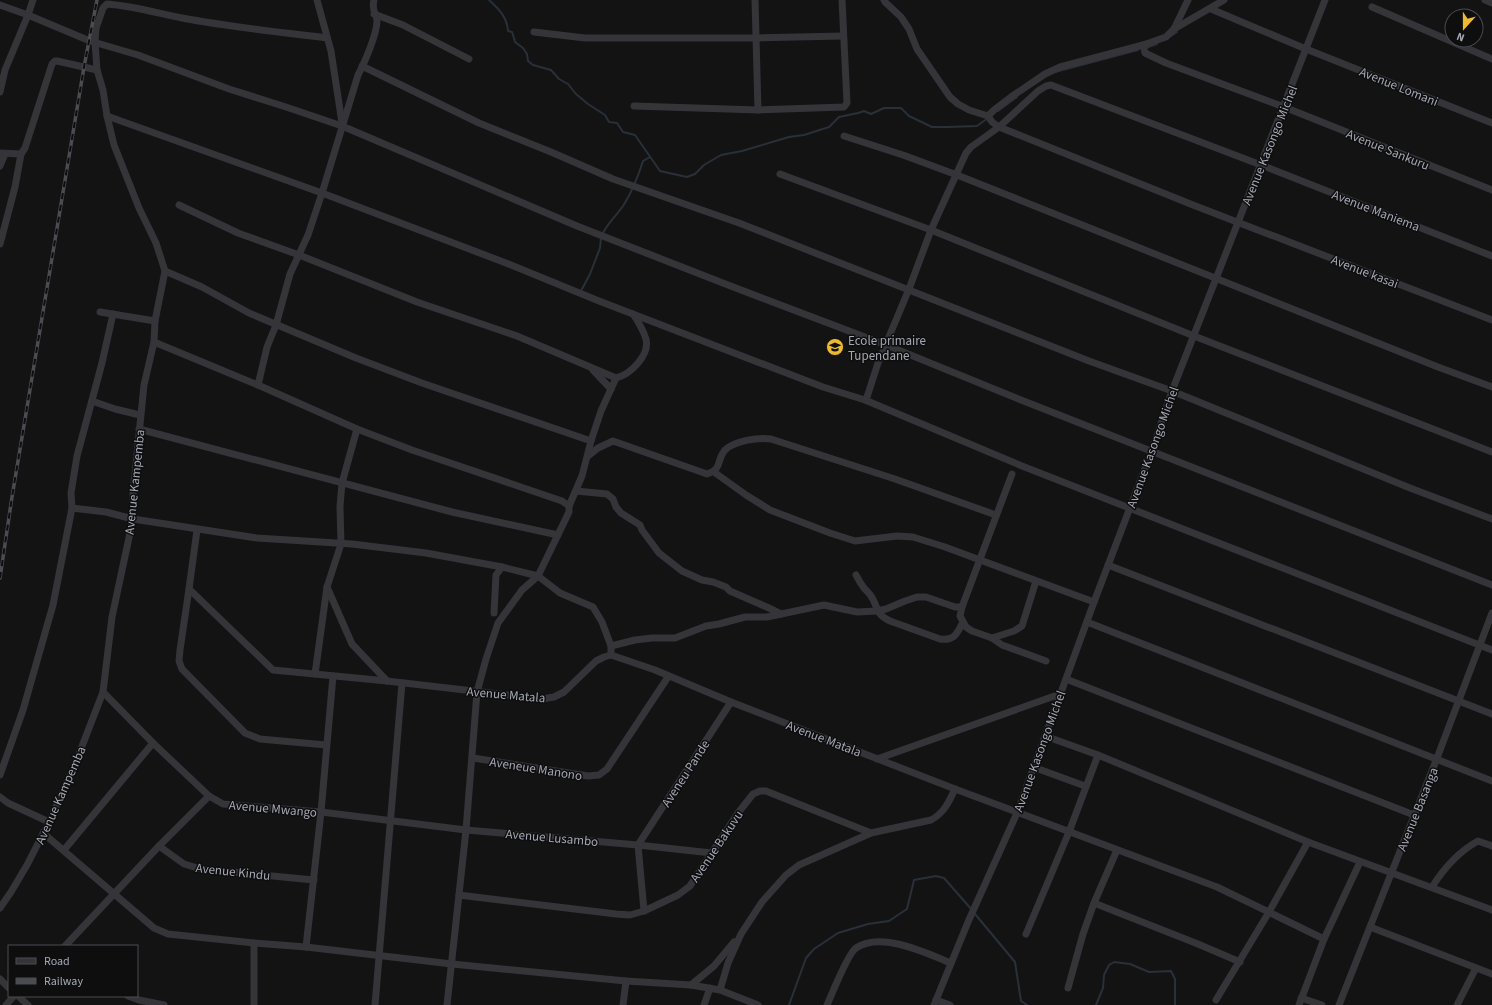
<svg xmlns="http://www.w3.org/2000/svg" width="1492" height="1005" font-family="'Source Sans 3',sans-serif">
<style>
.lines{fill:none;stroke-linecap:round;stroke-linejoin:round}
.stream{stroke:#293038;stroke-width:2}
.street{stroke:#343439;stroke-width:7}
.rail-casing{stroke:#4b4c52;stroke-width:3.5}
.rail{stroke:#0e0e0f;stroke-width:2;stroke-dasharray:6;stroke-linecap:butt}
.labels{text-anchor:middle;stroke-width:3;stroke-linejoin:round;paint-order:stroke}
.street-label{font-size:13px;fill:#a5a8b4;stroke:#0e0e0f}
.poi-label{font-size:13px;fill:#a5a8b4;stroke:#0e0e0f;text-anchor:start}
</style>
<rect width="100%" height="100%" fill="#131314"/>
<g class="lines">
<!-- stream -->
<g class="stream">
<path d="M 489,0 C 499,9 507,17 508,31 L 512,32 L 514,38 L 515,42 L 523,48 L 527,54 L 528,61 L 533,65 L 551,70 L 559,79 L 568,84 L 576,94 L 588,104 L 605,115 L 609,122 L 617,123 L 623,132 L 635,135 L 660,171 L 687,177 L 695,174 L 704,165 L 721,155 L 742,151 L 789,137 L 804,135 L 829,127 L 839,117 L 858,113 L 864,111 L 871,114 L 884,108 L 901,108 L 909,116 L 932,127 L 948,127 L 977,126 L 988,118"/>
<polyline points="1171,36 1177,32"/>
<polyline points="1146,48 1157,44"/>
<polyline points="1055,72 1138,50"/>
<polyline points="998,111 1017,97"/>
<path d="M 603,233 C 608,223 616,216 623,206 C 632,192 638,177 643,161 L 650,157"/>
<polyline points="581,291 590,274 600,248 601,238"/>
<polyline points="975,914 1015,962 1021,1001 1027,1005"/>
<polyline points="789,1005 806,958 814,949 838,933 868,924 889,921 907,909 914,880 936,876 944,878 972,910"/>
<polyline points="1096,1005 1103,988 1104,975 1109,965 1114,962 1130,964 1149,972 1171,971 1175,979 1175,1005"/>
</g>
<!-- street -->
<g class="street">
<polyline points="317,0 331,51 342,123"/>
<polyline points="755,0 758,110"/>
<polyline points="884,0 885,2 901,17 909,29 917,49 950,97 958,104 969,110 988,116 992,122 999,127 1193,205 1492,320"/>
<polyline points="1485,0 1492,3"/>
<polyline points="0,5 28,15 90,41 138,55 229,89 286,107 342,126 577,226 728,285 886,345 1021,400 1492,585"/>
<polyline points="1372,7 1492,59"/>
<polyline points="1211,9 1306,49 1492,123"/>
<polyline points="374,14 403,25 469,59"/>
<polyline points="1174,29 1188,0"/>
<polyline points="534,32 585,38 756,38 843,36"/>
<polyline points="1143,45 1145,53 1166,63 1284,107 1492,190"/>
<polyline points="362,66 479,123 551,152 613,179 739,223 1089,361 1172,391 1410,488 1492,519"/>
<polyline points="0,92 5,70 28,15 33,0"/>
<polyline points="634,106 758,110 844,107 847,103 842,0"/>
<path d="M 107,116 L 322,193 L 358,75 C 364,64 377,34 377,21 C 377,13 371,12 374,0"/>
<polyline points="988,116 994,110 1011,97 1045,74 1060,67 1143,45 1166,37 1174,29 1224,0"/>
<polyline points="844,136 903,155 957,175 1438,367 1492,387"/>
<polyline points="0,153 21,154"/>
<polyline points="0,166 5,154"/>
<polyline points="780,174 931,230 1194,336 1492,452"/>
<path d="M 179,205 L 238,233 L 299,255 L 417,302 L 517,336 L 616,378 C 631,374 650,355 646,339 C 643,330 638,321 633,314"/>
<polyline points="0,244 15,187 21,154 25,148 52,64 55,61 57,61 97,70"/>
<polyline points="165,271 202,287 249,313 356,358 422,383 591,441"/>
<polyline points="100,312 155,321"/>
<polyline points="154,342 258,385 357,429 412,450 562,501 569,506 569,512 538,576 522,590 498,623 486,659 477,692 466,830 447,1005"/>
<polyline points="593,370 611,389"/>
<polyline points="258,385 267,347 276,325 290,274 308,235 322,193 506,263 599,301 776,369 823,387 865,400 867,397 878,363 909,289 931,230 966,153 971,147 999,127 1038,91 1046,86 1051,85 1261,165 1492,256"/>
<polyline points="865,400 1022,466 1492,650"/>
<polyline points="92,401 115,409 140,415"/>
<polyline points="139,429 452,512 558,535"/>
<path d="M 588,456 L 598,448 L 613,441 L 707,474 C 723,469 716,460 725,450 C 734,441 758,437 771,439 L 895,479 L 996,515"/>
<polyline points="714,472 746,495 770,510 830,533 855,541 897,536 913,537 945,547 1094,602"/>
<polyline points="576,491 607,494 613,499 616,507 621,513 640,525 642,530 659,553 682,571 702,580 713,582 726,587 730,591 769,608 781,614"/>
<polyline points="569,506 582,476 591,441 601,411 616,378"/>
<polyline points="72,508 71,493 77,456 102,363 113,314"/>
<polyline points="197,530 189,589 273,670 387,681 542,699 554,697 564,692 596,661 604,657 611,655 655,670 731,702 955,789 1217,887 1324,939"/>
<polyline points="1108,565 1492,714"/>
<path d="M 856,575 C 858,579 861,584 864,588 C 867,591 869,593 871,596 C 879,608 874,613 890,621 L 940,639 C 955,641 957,633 963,622"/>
<polyline points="327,587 352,644 387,681"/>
<polyline points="189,589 180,650 179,661 182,669 245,733 260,739 326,745"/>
<polyline points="962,607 960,616 966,627 972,631 992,638 1002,645 1046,661"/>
<polyline points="494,613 496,575 502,567"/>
<polyline points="1087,622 1492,781"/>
<polyline points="992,638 1014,631 1022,626 1036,581"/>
<polyline points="611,646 635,640 652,638 675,638 706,626 719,624 745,617 767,617 824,605 857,612 877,611 886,609 905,601 917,597 926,597 955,607 962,607 1012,474"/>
<polyline points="315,674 327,587 341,544 340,506 342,483 357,429"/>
<polyline points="1066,679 1414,815"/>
<polyline points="103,692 153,743 209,796 223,804 321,812 466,830 638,845 712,853"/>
<polyline points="1045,736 1098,755 1308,842 1492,910"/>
<polyline points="473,758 588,776 599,775 607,769 668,677"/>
<polyline points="877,759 1060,694"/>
<polyline points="1033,767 1085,786"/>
<polyline points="0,775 23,710 53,605 72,508 106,512 133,519 257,538 352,544 426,553 502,567 538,576 560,593 593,607 602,622 611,646 611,655"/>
<polyline points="0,797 8,803 49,822"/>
<polyline points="43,833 154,928 168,934 254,943 306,947 452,964 626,981 691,985 720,990 758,1005"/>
<polyline points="159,846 184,864 201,869 314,880"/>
<polyline points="64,850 153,743"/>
<path d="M 1432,887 C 1444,868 1458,852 1478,841 L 1492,846"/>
<polyline points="459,895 616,914 630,915 644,911 678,895 690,886 738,813 753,794 760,791 766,791 871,833"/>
<polyline points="1094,903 1198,944 1240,962"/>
<path d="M 0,908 L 11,892 L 27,865 L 49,822 L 74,767 L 103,692 L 112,617 L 133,519 L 133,494 L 144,385 L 154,342 L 155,321 L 165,271 L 156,243 L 139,208 L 114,145 L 107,116 L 103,90 L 97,70 L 95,42 L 96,28 L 103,8 L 107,4 C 133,6 157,13 182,18 C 230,27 278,32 327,38"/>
<polyline points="644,911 638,845 731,702"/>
<polyline points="1370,927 1492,974"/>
<polyline points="1026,934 1069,832 1098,755"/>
<polyline points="254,943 254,1005"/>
<polyline points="65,946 159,846 209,796"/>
<polyline points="306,947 321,812 333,676"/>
<polyline points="0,979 9,988"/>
<polyline points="691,985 714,966 734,942"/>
<polyline points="1068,988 1083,934 1094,903 1117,850"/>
<path d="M 720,990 L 728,963 L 741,934 L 762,902 L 786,875 L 799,865 L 871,833 L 931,820 C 944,813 949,802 955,789"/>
<polyline points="18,996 28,1005"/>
<polyline points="128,996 139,1000 164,1005"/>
<polyline points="1301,998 1322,1005"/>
<polyline points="936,1000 950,1005"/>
<polyline points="1216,1000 1269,912 1308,842"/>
<polyline points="6,1005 14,996"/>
<polyline points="375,1005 402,683"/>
<polyline points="623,1005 626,981"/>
<polyline points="704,1005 710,988"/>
<path d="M 827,1005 C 832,994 848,953 856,948 C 881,931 926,953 951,963"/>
<polyline points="934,1005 968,922 1017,813 1094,602 1152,450 1172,391 1325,0"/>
<polyline points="1299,1005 1324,939 1360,862"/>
<polyline points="1339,1005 1437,758 1492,613"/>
<polyline points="1457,1005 1476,968"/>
</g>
<!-- rail casing -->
<g class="rail-casing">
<polyline id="rail" points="0,578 12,497 84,67 97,0"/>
</g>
<!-- rail -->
<use href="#rail" class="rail"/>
</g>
<!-- icons -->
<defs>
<g id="school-disc" transform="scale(0.9)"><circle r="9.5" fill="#edb932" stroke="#0e0e0f"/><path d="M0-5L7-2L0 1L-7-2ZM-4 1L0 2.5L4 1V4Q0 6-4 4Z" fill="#111"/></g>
</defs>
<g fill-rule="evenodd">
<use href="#school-disc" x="835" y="347"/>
</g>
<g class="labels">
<!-- street labels -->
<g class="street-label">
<text transform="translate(1399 86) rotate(22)" y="5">Avenue Lomani</text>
<text transform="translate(1269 145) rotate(-68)" y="5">Avenue Kasongo Michel</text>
<text transform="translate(1388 149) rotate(22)" y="5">Avenue Sankuru</text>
<text transform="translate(1376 210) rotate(21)" y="5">Avenue Maniema</text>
<text transform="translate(1365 271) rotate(21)" y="5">Avenue kasai</text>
<text transform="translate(1152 447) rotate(-70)" y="5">Avenue Kasongo Michel</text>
<text transform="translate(134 482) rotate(-84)" y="5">Avenue Kampemba</text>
<text transform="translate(506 694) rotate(5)" y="5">Avenue Matala</text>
<text transform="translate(824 738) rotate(21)" y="5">Avenue Matala</text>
<text transform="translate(1039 751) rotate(-70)" y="5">Avenue Kasongo Michel</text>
<text transform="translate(536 768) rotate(9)" y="5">Aveneue Manono</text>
<text transform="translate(685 773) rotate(-57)" y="5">Aveneu Pande</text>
<text transform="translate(60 795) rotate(-66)" y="5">Avenue Kampemba</text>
<text transform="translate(273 808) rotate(5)" y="5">Avenue Mwango</text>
<text transform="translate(1417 809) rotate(-68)" y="5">Avenue Basanga</text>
<text transform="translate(552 837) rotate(5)" y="5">Avenue Lusambo</text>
<text transform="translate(716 846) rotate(-56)" y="5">Avenue Bakuvu</text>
<text transform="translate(233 871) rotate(6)" y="5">Avenue Kindu</text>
</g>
<!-- poi labels -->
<g class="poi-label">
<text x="848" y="345">Ecole primaire<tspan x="848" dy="15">Tupendane</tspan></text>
</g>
</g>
<!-- legend -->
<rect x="8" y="945" width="130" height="52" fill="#0e0e0f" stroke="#4a4c51"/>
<rect x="16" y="958" width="20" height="6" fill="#343439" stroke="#4a4c51"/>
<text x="44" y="965" font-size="12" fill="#a5a8b4">Road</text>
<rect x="16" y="978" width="20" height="6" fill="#4b4c52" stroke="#4a4c51"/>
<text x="44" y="985" font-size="12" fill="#a5a8b4">Railway</text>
<!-- north arrow -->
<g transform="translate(1464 28) rotate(201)"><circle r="19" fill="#0e0e0f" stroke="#4a4c51"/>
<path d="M0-3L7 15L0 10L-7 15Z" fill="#edb932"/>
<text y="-6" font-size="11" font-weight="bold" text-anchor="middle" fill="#a5a8b4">N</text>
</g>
</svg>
